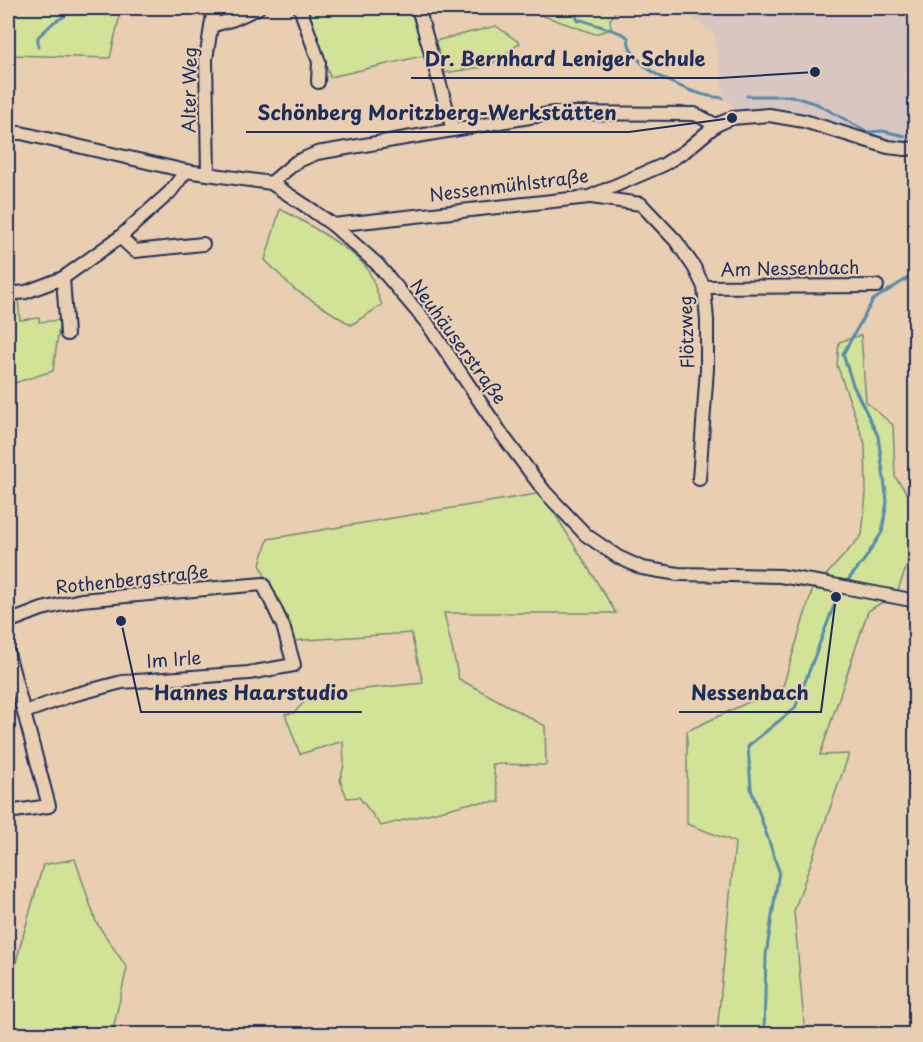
<svg xmlns="http://www.w3.org/2000/svg" width="923" height="1042" font-family="'Playpen Sans',sans-serif">
<style>
.built{fill:#d9c6c1}
.green{fill:#d2e296;stroke:#76887a;stroke-width:1.5}
.lines{fill:none;stroke-linecap:round;stroke-linejoin:round}
.stream{stroke:#568daa;stroke-width:3}
.street-casing{stroke:#1b2f5e;stroke-width:16}
.street{stroke:#eaceb1;stroke-width:12}
.labels{text-anchor:middle;stroke-width:4.5;stroke-linejoin:round;paint-order:stroke}
.street-label{font-size:18px;fill:#1b2f5e;stroke:#eaceb1}
.leader{fill:none;stroke:#1b2f5e;stroke-width:2}
.callout-dot{fill:#1b2f5e;stroke:#eaceb1;stroke-width:2}
.callout-label{font-size:20px;text-anchor:middle;font-weight:bold;fill:#1b2f5e;stroke:#eaceb1;stroke-width:4.5;stroke-linejoin:round;paint-order:stroke}
</style>
<rect width="100%" height="100%" fill="#eaceb1"/>
<filter id="ink" filterUnits="userSpaceOnUse"><feTurbulence type="fractalNoise" baseFrequency=".0167" numOctaves="2"/><feDisplacementMap in="SourceGraphic" scale="12" xChannelSelector="R" yChannelSelector="G"/><feConvolveMatrix kernelMatrix="1 2 1 2 8 2 1 2 1" color-interpolation-filters="sRGB"/></filter>
<g filter="url(#ink)">
<!-- built -->
<polygon class="built" points="679,8 915,8 915,66 903,78 915,94 915,141 912,143 876,139 738,112 724,96 715,35"/>
<!-- green -->
<g class="green">
<polygon points="8,8 118,8 120,14 110,58 12,55 8,47"/>
<polygon points="307,8 410,8 422,44 496,26 520,43 489,66 444,73 422,56 330,77"/>
<polygon points="521,8 618,8 610,20 611,29 595,34"/>
<path d="M 280,209 C 300,219 358,252 368,270 C 374,281 377,294 382,305 L 351,325 L 294,289 L 265,260 Z"/>
<polygon points="18,299 20,320 39,318 39,322 60,320 53,371 11,384 12,369 8,368 8,300"/>
<polygon points="861,335 866,402 893,425 895,477 913,501 915,543 897,593 868,611 820,755 849,754 794,911 805,1034 717,1034 735,842 687,824 687,731 783,686 812,591 862,535 866,493 865,444 837,365 839,342"/>
<polygon points="542,493 616,613 444,613 459,679 545,726 546,765 492,764 500,802 471,803 381,826 359,797 347,798 340,780 344,765 343,741 300,754 285,714 294,713 314,691 326,693 423,683 411,633 291,641 260,564 268,539"/>
<polygon points="75,859 96,922 127,968 112,1034 8,1034 8,999 18,954 43,865"/>
</g>
<g class="lines">
<!-- stream -->
<g class="stream">
<path d="M 571,8 L 574,9 L 578,21 L 582,20 C 591,24 622,32 626,36 C 631,40 627,39 629,44 C 630,50 635,56 639,60 C 654,78 699,97 723,98"/>
<polyline points="38,47 38,37 54,22 65,16 65,8"/>
<polyline points="747,96 791,96 817,104 868,132 883,131 905,136"/>
<polyline points="844,585 865,559 882,532 887,501 878,436 853,385 843,354 873,300 916,273"/>
<polyline points="764,1034 766,955 779,871 751,789 748,746 795,708 840,590"/>
</g>
<!-- street casing -->
<g class="street-casing">
<g id="street">
<polyline points="300,8 319,62 318,82"/>
<polyline points="418,8 453,130"/>
<polyline points="211,26 234,19 258,8"/>
<polyline points="8,133 21,133 186,171 271,183 309,208 333,225 377,264 427,323 503,436 545,492 586,535 618,557 642,568 678,574 780,576 823,583 916,601"/>
<polyline points="208,174 206,59 214,8"/>
<polyline points="271,183 296,162 317,153 554,113 695,114 716,125"/>
<polyline points="591,197 641,204 676,241 694,267 704,287 707,320 707,369 699,479"/>
<polyline points="333,225 589,197 663,165 685,151 716,125 732,118 769,115 804,121 888,147 905,149 916,148"/>
<polyline points="120,237 135,251 203,244"/>
<polyline points="63,278 67,334"/>
<polyline points="704,287 877,286"/>
<polyline points="8,294 26,292 63,278 120,237 170,192 186,171"/>
<polyline points="8,622 42,609 81,600 263,584 283,626 294,665 249,673 122,682 69,696 25,712"/>
<polyline points="8,653 49,806 8,812"/>
</g>
</g>
<!-- street -->
<use href="#street" class="street"/>
</g>
</g>
<g class="labels">
<!-- street labels -->
<g class="street-label">
<text transform="translate(190 90) rotate(-89)" y="6">Alter Weg</text>
<text transform="translate(509 186) rotate(-7)" y="6">Nessenmühlstraße</text>
<text transform="translate(790 269) rotate(-1)" y="6">Am Nessenbach</text>
<text transform="translate(687 332) rotate(-92)" y="6">Flötzweg</text>
<text transform="translate(458 342) rotate(54)" y="6">Neuhäuserstraße</text>
<text transform="translate(132 580) rotate(-6)" y="6">Rothenbergstraße</text>
<text transform="translate(174 660) rotate(-4)" y="6">Im Irle</text>
</g>
</g>
<!-- callouts -->
<path class="leader" d="M815 72L720 78H411M732 118L629 132H246M836 597L821 712H679M121 621L141 712H362"/>
<g class="callout-dot">
<circle cx="815" cy="72" r="6"/>
<circle cx="732" cy="118" r="6"/>
<circle cx="836" cy="597" r="6"/>
<circle cx="121" cy="621" r="6"/>
</g>
<g class="callout-label">
<text x="565" y="66">Dr. Bernhard Leniger Schule</text>
<text x="437" y="120">Schönberg Moritzberg-Werkstätten</text>
<text x="750" y="700">Nessenbach</text>
<text x="251" y="700">Hannes Haarstudio</text>
</g>
<!-- margin -->
<rect width="923" height="1042" fill="none" stroke="#eaceb1" stroke-width="30"/>
<rect x="15" y="15" width="893" height="1012" fill="none" stroke="#1b2f5e" stroke-width="2" filter="url(#ink)"/>
</svg>
